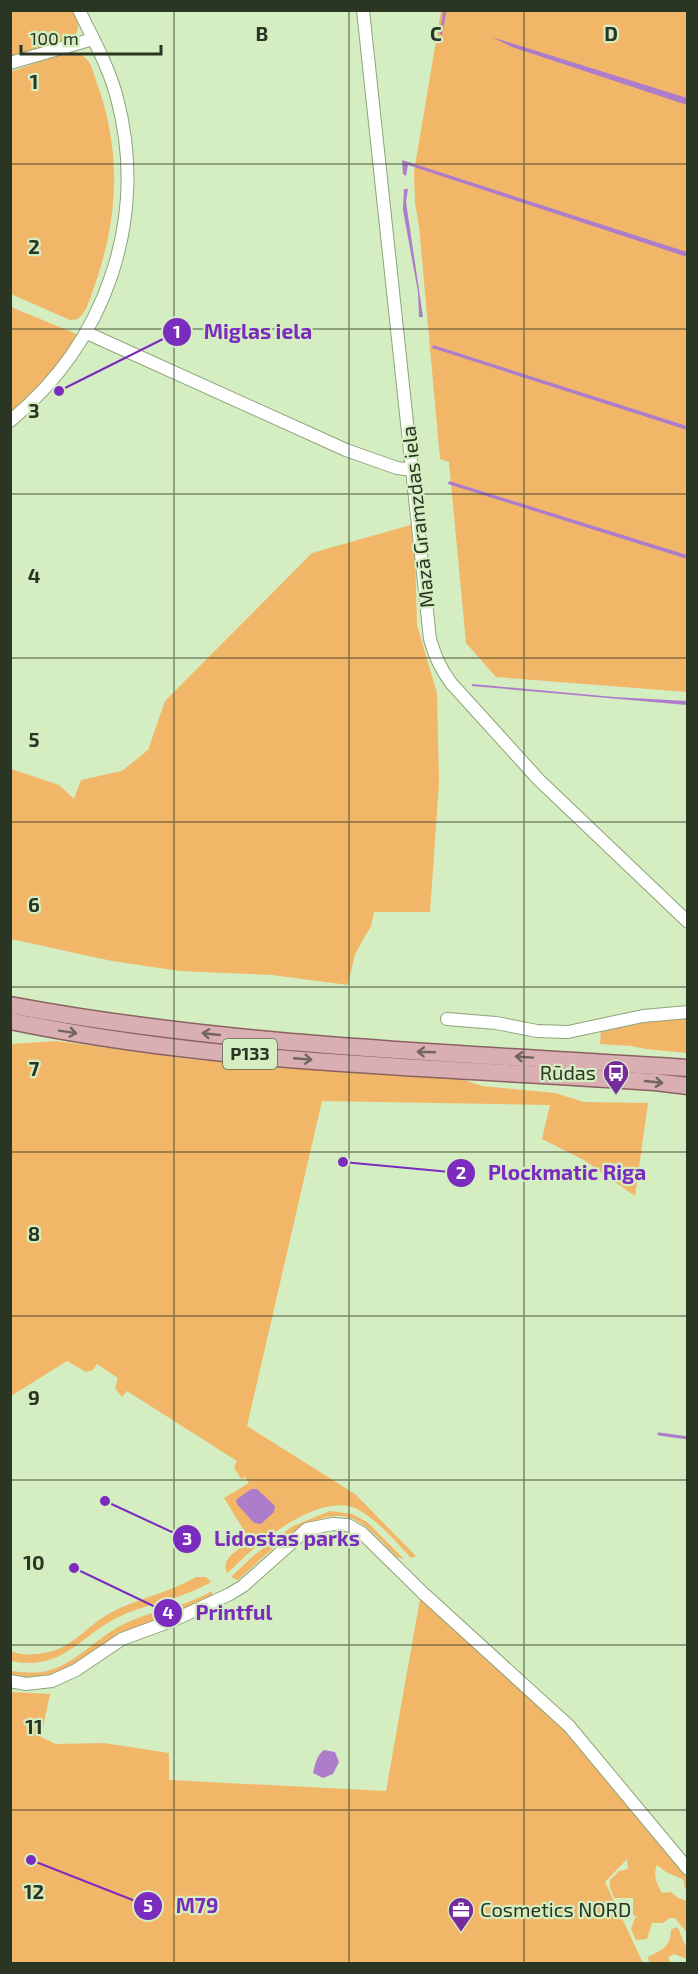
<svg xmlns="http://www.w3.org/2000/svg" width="698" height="1974" font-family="'Exo 2',sans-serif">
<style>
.green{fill:#f2b668}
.water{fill:#ad7dcb}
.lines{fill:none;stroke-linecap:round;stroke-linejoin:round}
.stream{stroke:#ad7dcb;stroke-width:3}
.minor-casing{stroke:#8da47a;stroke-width:14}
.major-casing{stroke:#8c6161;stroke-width:19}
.minor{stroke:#fff;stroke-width:12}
.major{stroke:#d9afb4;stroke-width:16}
.oneway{stroke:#71665d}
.grid{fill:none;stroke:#2b3523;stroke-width:1.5;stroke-opacity:0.55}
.labels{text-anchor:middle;stroke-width:4.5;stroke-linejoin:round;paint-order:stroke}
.shield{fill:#d4edc1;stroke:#5e6c52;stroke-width:1.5}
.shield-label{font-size:18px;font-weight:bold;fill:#2b3523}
.street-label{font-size:20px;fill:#2b3523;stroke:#d4edc1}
.poi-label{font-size:20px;fill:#2b3523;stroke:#d4edc1;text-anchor:end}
.grid-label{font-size:20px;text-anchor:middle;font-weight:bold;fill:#2b3523;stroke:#d4edc1;stroke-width:4.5;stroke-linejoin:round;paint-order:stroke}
.leader{fill:none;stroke:#7b2cbf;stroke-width:2}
.callout-dot{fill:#7b2cbf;stroke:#d4edc1;stroke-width:2}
.mark-label{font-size:18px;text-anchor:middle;font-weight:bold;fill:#fff}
.callout-label{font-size:21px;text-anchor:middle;font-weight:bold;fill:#7b2cbf;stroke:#d4edc1;stroke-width:4.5;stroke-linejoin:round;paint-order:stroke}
</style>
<rect width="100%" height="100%" fill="#d4edc1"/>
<!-- green -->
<g class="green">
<path d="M 11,11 L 73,11 C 78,21 81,29 73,38 L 11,58 Z"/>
<polygon points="441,11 687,11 687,692 496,677 466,643 449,462 440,459 419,226 415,203 414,172"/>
<path d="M 68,52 C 91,53 91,67 98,86 C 125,164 116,234 86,309 C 81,317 79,320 70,320 L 11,294 L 10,72 Z"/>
<polygon points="11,307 79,335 46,380 11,414"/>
<polygon points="414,524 417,625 437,693 439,783 430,912 374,912 371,926 355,954 348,985 272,975 180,971 112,961 11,939 11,769 59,785 74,799 81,780 122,771 148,750 165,701 312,553"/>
<polygon points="687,1015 687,1053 645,1049 632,1046 600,1044 601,1028 606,1026"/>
<path d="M 57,1041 L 189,1059 L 455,1077 L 482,1086 L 555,1093 L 584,1102 L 648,1103 L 635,1196 L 584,1160 L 542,1139 L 550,1105 L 322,1101 L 247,1426 L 355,1494 L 416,1556 L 411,1558 C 395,1541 378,1520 357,1509 C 324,1493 275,1531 251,1551 C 242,1558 236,1566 227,1573 C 220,1557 240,1550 250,1540 L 224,1498 L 249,1483 L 245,1477 L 241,1479 L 234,1467 L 237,1461 L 127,1391 L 122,1397 L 115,1388 L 118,1378 L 97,1364 L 93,1370 L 86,1372 L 67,1361 L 11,1396 L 11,1044 Z"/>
<path d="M 330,1511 L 352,1514 L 367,1522 L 404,1559 L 397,1557 C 383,1544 369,1525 351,1518 C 312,1505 264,1557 238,1580 L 231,1577 L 253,1556 L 293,1526 Z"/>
<path d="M 196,1577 L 206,1577 L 211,1582 C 184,1598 154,1602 125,1614 C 81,1632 66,1672 11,1661 L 11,1651 C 22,1657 44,1654 56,1650 C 77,1642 91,1623 110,1613 C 138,1598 169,1593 196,1577 Z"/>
<path d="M 212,1591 L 212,1598 L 66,1671 L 40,1679 L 11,1677 L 10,1671 C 22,1672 36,1674 47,1671 C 77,1663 98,1636 126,1623 C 154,1610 185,1607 212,1591 Z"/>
<path d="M 420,1599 L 562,1728 L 687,1875 L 687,1890 L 684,1886 L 684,1880 L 666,1872 L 657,1865 C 653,1875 656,1883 662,1893 L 671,1892 L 678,1898 L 687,1901 L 687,1933 L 675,1918 L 670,1918 L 663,1923 L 652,1923 L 647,1939 L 636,1940 L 631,1929 L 635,1918 L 638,1917 L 633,1915 L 633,1898 L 614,1898 L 610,1887 L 610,1880 L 619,1871 L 628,1869 L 627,1859 L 605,1882 L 643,1963 L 11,1963 L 10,1692 L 50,1694 L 41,1737 L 56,1744 L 104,1743 L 169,1753 L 169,1780 L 386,1791 Z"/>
<path d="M 676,1927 L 678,1928 L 685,1945 L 687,1946 L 687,1959 L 674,1954 L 668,1957 L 671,1963 L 649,1963 L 648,1957 C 663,1949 670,1948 671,1930 Z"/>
</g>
<!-- water -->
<g class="water">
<polygon points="492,37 687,98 687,105 512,47"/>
<polygon points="402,160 687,252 687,257 408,165 406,176 403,174"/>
<polygon points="404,189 408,189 406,202 423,317 419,317 418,292 403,210"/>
<polygon points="433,345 687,426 687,430 432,348"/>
<polygon points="449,481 687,555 687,559 448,484"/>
<polygon points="472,684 614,697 687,701 687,705 472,686"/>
<polygon points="251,1489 257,1489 275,1506 274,1512 261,1524 254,1523 237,1504 236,1500"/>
<path d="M 324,1750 L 335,1752 L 339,1762 L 333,1774 L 323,1778 L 313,1773 C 315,1764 317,1755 324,1750 Z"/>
</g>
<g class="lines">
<!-- stream -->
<g class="stream">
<polyline points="441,33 445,10"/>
<polyline points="659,1434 688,1438"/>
</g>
<!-- minor casing -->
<g class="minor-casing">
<g id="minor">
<path d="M 363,10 L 430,639 C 435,656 440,668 451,683 L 539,780 L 688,922"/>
<polyline points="10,63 93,39"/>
<polyline points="87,333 346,450 397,468 413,470"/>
<path d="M 10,421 C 106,343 149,218 117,98 C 109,67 93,39 79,10"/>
<polyline points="447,1019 496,1023 537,1031 568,1032 643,1016 688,1012"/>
<polyline points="10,1681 26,1684 52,1681 76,1670 122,1639 174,1620 230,1594 243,1586 307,1529 333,1524 348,1525 362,1533 423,1593 569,1726 688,1869"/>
</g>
</g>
<!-- major casing -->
<g class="major-casing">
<g id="major">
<path d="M 10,1005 C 234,1047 461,1053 688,1068"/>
<path d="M 10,1021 C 222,1065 440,1067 655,1082 L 688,1086"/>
</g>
</g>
<!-- minor -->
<use href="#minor" class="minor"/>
<!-- major -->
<use href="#major" class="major"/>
</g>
<!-- one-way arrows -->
<defs><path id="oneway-shaft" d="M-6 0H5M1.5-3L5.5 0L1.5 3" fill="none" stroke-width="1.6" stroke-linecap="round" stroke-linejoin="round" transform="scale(1.5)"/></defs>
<g class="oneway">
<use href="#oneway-shaft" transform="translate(68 1032) rotate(9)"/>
<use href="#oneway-shaft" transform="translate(211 1034) rotate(-174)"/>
<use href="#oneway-shaft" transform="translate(426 1052) rotate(-178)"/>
<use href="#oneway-shaft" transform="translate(524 1057) rotate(-176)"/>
<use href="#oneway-shaft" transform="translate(303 1059) rotate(5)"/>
<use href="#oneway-shaft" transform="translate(654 1082) rotate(6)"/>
</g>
<!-- grid -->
<path class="grid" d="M 174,10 L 174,1964M 349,10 L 349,1964M 524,10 L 524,1964M 10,164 L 688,164M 10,329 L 688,329M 10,494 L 688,494M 10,658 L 688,658M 10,822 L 688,822M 10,987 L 688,987M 10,1152 L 688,1152M 10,1316 L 688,1316M 10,1480 L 688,1480M 10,1645 L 688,1645M 10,1810 L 688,1810"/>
<!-- icons -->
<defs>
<g id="bus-pin" transform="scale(1.35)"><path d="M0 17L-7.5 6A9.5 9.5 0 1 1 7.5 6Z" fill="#762b9d" stroke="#d4edc1"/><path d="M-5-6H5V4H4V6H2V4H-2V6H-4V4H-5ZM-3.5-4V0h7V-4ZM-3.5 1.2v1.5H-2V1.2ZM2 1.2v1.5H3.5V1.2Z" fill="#fff"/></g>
<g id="office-pin" transform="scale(1.35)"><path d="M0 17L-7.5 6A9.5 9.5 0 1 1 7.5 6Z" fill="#762b9d" stroke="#d4edc1"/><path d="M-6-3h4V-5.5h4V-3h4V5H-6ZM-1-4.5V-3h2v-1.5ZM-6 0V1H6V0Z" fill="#fff"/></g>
</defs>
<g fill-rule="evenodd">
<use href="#bus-pin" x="616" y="1073"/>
<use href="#office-pin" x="461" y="1910"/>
</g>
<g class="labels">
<!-- shield labels -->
<rect class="shield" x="223" y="1039" width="54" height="30" rx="4.5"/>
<g class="shield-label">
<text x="250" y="1060">P133</text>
</g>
<!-- street labels -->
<g class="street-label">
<text transform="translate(418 517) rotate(-96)" y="7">Mazā Gramzdas iela</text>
</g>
<!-- poi labels -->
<g class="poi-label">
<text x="596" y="1080">Rūdas</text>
<text x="480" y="1917" text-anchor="start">Cosmetics NORD</text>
</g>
</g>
<g class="grid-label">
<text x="262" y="41">B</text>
<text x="436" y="41">C</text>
<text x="611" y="41">D</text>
<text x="34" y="89">1</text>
<text x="34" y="254">2</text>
<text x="34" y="418">3</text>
<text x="34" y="583">4</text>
<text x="34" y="747">5</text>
<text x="34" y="912">6</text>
<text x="34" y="1076">7</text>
<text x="34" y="1241">8</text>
<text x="34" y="1405">9</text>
<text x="34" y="1570">10</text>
<text x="34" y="1734">11</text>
<text x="34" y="1899">12</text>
</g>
<!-- callouts -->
<path class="leader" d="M59 391L177 332M343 1162L461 1173M105 1501L187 1539M74 1568L168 1613M31 1860L148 1906"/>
<g class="callout-dot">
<circle cx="59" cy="391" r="6"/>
<circle cx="343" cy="1162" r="6"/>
<circle cx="105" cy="1501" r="6"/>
<circle cx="74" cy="1568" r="6"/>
<circle cx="31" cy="1860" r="6"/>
<circle cx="177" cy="332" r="15"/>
<circle cx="461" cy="1173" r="15"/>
<circle cx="187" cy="1539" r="15"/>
<circle cx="168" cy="1613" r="15"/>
<circle cx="148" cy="1906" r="15"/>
</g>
<g class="mark-label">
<text x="177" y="338">1</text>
<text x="461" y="1179">2</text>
<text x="187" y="1545">3</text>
<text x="168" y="1619">4</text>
<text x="148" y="1912">5</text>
</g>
<g class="callout-label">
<text x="258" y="339">Miglas iela</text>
<text x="567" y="1180">Plockmatic Riga</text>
<text x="287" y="1546">Lidostas parks</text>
<text x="234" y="1620">Printful</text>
<text x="197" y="1913">M79</text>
</g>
<!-- border -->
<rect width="698" height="1974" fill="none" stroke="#2b3523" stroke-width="24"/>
<!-- scale -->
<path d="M21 45v9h140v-9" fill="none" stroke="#2b3523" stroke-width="3"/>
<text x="30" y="45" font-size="18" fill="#2b3523" stroke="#d4edc1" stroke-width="4.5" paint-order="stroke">100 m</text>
</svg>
